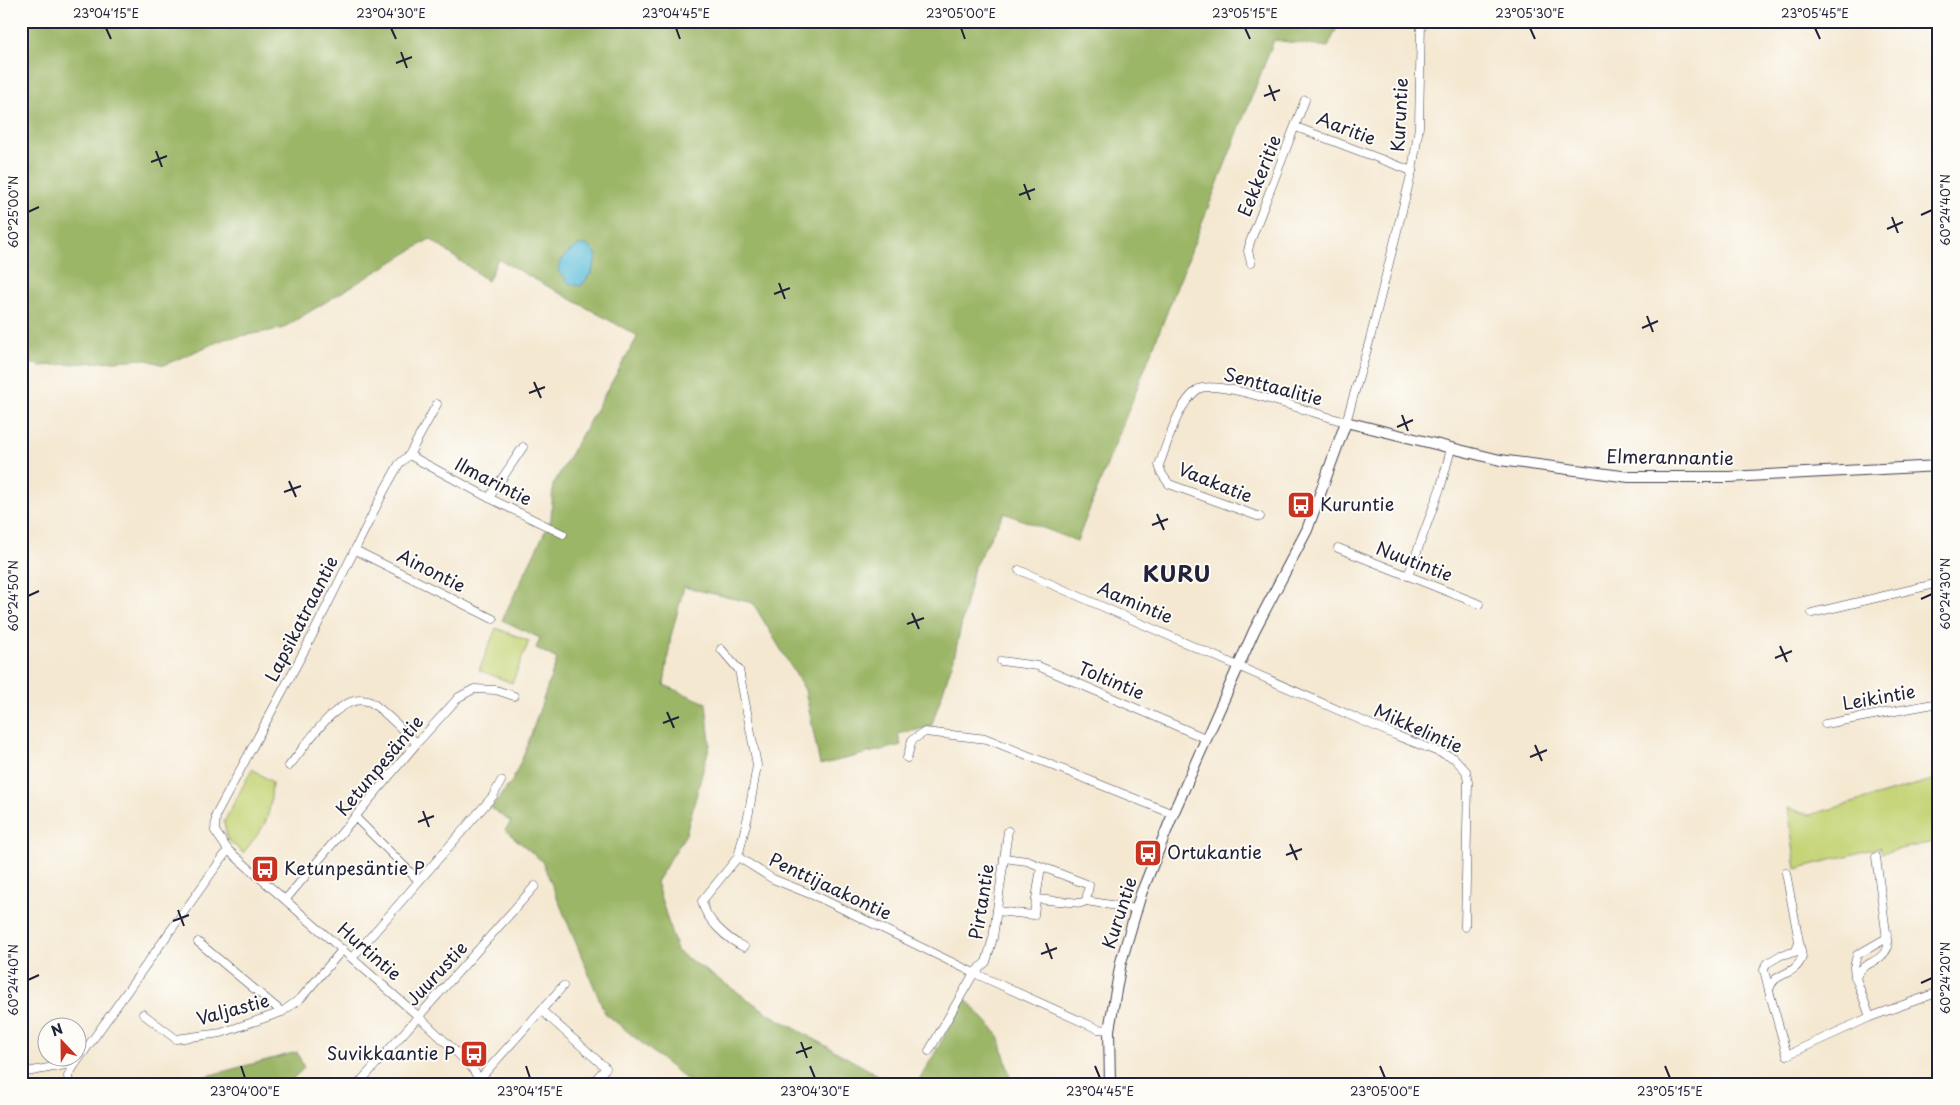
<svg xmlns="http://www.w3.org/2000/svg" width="1960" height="1105" font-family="'Playpen Sans',sans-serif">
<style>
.green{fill:#c5d477;stroke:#747b59}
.forest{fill:#9cb668;stroke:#5f6c52;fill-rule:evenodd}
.water{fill:#5bbed9;stroke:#3e708a}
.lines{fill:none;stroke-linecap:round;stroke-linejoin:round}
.minor-casing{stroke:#424052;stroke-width:9}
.tertiary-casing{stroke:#424052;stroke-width:12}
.minor{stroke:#fff;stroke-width:8}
.tertiary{stroke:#fff;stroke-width:10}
.ticks{fill:none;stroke:#22223b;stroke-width:2}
.labels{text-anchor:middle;stroke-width:4;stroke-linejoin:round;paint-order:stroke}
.street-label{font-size:18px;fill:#22223b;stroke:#fdfcf7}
.poi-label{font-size:18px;fill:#22223b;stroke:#fdfcf7;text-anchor:start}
.district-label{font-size:22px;font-weight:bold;letter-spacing:1px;fill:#22223b;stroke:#fdfcf7}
.neatline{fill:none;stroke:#22223b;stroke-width:2}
.ticks-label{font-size:12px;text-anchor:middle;fill:#22223b}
</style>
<rect width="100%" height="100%" fill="#fdfcf7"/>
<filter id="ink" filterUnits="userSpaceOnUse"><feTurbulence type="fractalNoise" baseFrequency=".02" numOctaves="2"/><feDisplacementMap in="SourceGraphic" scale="10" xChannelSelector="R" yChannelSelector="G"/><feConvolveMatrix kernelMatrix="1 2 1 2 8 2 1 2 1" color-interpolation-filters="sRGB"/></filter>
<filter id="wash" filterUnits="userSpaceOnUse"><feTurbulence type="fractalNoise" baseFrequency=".0096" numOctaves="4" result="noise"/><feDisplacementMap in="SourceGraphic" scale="20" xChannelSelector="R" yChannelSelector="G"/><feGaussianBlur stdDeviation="1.12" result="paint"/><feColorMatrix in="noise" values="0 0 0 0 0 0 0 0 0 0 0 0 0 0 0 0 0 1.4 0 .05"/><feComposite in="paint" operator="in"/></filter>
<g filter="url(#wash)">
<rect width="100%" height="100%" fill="#f4e8d1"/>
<!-- green -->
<g class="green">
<polygon points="496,628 529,641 512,683 479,670"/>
<path d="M 252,769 L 272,782 C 270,821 267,823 243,853 L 227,839 L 224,822 Z"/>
<polygon points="1939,778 1938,841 1882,853 1880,847 1796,869 1788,808 1810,815"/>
</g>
<!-- forest -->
<g class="forest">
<path d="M 21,21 L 1340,21 L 1328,47 L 1274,40 L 1077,541 L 1004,513 L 974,567 L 954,658 L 931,727 L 898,734 L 901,745 L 820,765 L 805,690 L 753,603 L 684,587 L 671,636 L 664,685 L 706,703 L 710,744 L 686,834 L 656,882 L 677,951 L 771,1015 L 894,1084 L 692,1084 L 605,1013 L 542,861 L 505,830 L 511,822 L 491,808 L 512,781 L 525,752 L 557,659 L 536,648 L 540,638 L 502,620 L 551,519 L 553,485 L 638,336 L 498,259 L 488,281 L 430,239 L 281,329 L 224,339 L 164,365 L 144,359 L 40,366 L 21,360 ZM 579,245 L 592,272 L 581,286 L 559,264 L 570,251 Z"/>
<polygon points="966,999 999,1036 1012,1084 917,1084"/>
<polygon points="297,1052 304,1068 287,1084 177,1084"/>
</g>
<!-- water -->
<path class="water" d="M 579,245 L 586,245 L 597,254 L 592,272 L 581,286 L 570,284 L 558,271 C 559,259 569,251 579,245 Z"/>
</g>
<g filter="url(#ink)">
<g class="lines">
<!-- minor casing -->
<g class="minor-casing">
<g id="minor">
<polyline points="1296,127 1412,171"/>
<polyline points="1251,263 1248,251 1250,242 1305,100"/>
<polyline points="437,404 409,455 399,464 385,489 311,638 216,815 215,831 228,850 418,1016 469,1064 483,1084"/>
<polyline points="409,455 489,498 563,534"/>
<polyline points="489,498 523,447"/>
<path d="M 1260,517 L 1169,484 L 1162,474 L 1159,465 C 1169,440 1176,407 1197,390 C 1214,376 1319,416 1346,422 L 1370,339 L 1412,171 L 1419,127 L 1421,21"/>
<polyline points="1338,548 1479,604"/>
<polyline points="355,550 493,619"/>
<polyline points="1019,570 1395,735 1454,758 1466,771 1468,782 1465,927"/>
<polyline points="1408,576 1441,486 1451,449"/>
<polyline points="1812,613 1939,583"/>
<polyline points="721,649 739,670 757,765 749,812 738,857 773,879 820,898 974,973 1098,1029 1109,1030"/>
<polyline points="1001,661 1038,666 1207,739"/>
<polyline points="1825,724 1939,703"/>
<polyline points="907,758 912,740 925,732 987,739 1173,814"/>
<path d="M 289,766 C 306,746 340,689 370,702 C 381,707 406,734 417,743"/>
<polyline points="356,818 419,881"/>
<path d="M 738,857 L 702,901 C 704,918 728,940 744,947"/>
<polyline points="1004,858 1027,861 1089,885 1086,901"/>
<path d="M 1786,873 L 1802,957 C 1795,978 1773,970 1769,991 L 1787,1055 L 1870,1017 L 1939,992"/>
<polyline points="286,899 417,743 459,697 474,689 496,690 514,696"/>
<polyline points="1036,899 1041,867"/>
<polyline points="997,911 1034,915 1036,899 1081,903 1086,901 1136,909"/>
<polyline points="198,942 282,1012"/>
<polyline points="352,958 493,796 501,781"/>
<polyline points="1855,977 1854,967 1857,955 1885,939 1887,934"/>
<polyline points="1769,990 1764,970 1766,964 1781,955 1795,952 1799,943"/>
<polyline points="541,1010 606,1068 591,1084"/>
<polyline points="143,1014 176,1039 221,1033 282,1012 301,998 343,949"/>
<path d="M 1870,1017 L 1856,978 C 1861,961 1880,965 1888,947 L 1876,857"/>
<polyline points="929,1051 974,973 986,962 993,938 1008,831"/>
<polyline points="21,1073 76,1063"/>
<polyline points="360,1082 535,886"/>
<polyline points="69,1084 68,1076 76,1063 228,850"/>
<polyline points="475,1084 563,986"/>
</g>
</g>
<!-- tertiary casing -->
<g class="tertiary-casing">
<polyline id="tertiary" points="1110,1084 1109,1030 1121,962 1141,894 1173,814 1254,631 1307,530 1346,422 1500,460 1629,477 1729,477 1939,466"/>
</g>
<!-- minor -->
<use href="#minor" class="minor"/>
<!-- tertiary -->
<use href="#tertiary" class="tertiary"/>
</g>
</g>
<!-- ticks -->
<path class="ticks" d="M 106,28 L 111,39M 391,28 L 396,39M 676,28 L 680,39M 961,28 L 965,39M 1245,28 L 1250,39M 1530,28 L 1535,39M 1815,28 L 1820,39M 401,52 L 407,68M 396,63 L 412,57M 1269,85 L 1275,101M 1264,96 L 1280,90M 156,151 L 162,167M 151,162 L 167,156M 1024,184 L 1030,200M 1019,195 L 1035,189M 28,212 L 39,207M 1921,215 L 1932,210M 1892,217 L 1898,233M 1887,229 L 1903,222M 779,283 L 785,299M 774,294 L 790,288M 1647,316 L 1653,332M 1642,328 L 1658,321M 534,382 L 541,398M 529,393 L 545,387M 1402,415 L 1408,431M 1397,427 L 1413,420M 289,481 L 296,497M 284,492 L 301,486M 1157,514 L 1164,530M 1152,525 L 1168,519M 28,596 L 39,591M 1921,599 L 1932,594M 912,613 L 919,629M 907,624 L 924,618M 1780,646 L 1787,662M 1775,658 L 1792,651M 667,712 L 674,728M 663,723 L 679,717M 1535,745 L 1542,761M 1530,757 L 1547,750M 423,811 L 429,827M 418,822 L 434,816M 1290,844 L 1297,860M 1286,855 L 1302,849M 178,910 L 184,926M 173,921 L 189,915M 1046,943 L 1052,959M 1041,954 L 1057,948M 28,980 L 39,975M 1921,983 L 1932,978M 801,1042 L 807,1058M 796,1053 L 812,1047M 241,1066 L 245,1078M 526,1066 L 530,1078M 810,1066 L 815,1078M 1095,1066 L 1100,1078M 1380,1066 L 1385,1078M 1665,1066 L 1670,1078"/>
<!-- icons -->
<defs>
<g id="bus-square" transform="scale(1.4375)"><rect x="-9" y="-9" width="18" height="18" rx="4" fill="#c8321e" stroke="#fdfcf7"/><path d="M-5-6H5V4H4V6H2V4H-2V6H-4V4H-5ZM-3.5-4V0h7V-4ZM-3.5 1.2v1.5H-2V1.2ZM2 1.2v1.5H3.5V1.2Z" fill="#fff"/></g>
</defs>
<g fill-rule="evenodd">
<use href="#bus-square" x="1301" y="505"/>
<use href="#bus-square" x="1148" y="853"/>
<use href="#bus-square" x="265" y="869"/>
<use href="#bus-square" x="474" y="1054"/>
</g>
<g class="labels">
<!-- street labels -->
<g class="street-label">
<text transform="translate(1400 115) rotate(-87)" y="6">Kuruntie</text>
<text transform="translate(1346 129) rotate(21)" y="6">Aaritie</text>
<text transform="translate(1260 176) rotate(-68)" y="6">Eekkeritie</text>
<text transform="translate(1273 387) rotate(15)" y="6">Senttaalitie</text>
<text transform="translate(1670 458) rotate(1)" y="6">Elmerannantie</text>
<text transform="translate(493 482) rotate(27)" y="6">Ilmarintie</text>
<text transform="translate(1215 483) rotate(22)" y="6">Vaakatie</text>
<text transform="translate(1414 562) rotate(21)" y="6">Nuutintie</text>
<text transform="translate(431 571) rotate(27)" y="6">Ainontie</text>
<text transform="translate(1135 603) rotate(23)" y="6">Aamintie</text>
<text transform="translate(302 619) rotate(-63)" y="6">Lapsikatraantie</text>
<text transform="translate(1111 681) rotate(23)" y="6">Toltintie</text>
<text transform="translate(1879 698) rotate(-10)" y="6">Leikintie</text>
<text transform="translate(1418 729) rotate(24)" y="6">Mikkelintie</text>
<text transform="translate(380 766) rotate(-50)" y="6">Ketunpesäntie</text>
<text transform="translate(830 887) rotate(25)" y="6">Penttijaakontie</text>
<text transform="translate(982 902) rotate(-81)" y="6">Pirtantie</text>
<text transform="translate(1120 913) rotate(-72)" y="6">Kuruntie</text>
<text transform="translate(369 952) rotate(41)" y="6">Hurtintie</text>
<text transform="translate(437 974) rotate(-47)" y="6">Juurustie</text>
<text transform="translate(233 1010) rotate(-15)" y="6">Valjastie</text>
</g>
<!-- poi labels -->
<g class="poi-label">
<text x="1320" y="511">Kuruntie</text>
<text x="1167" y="859">Ortukantie</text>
<text x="284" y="875">Ketunpesäntie P</text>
<text x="455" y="1060" text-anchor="end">Suvikkaantie P</text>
</g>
<!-- district labels -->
<g class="district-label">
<text x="1177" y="582">KURU</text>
</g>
</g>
<!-- margin -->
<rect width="1960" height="1105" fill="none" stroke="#fdfcf7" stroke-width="55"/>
<!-- north arrow -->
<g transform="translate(62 1042) rotate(338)"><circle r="24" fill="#fdfcf7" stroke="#a5a5ac"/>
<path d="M0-4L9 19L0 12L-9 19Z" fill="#c8321e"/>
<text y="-8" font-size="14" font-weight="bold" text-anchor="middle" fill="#22223b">N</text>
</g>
<rect x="28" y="28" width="1904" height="1050" class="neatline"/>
<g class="ticks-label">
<text x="106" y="18">23°04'15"E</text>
<text x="391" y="18">23°04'30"E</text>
<text x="676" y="18">23°04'45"E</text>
<text x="961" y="18">23°05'00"E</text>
<text x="1245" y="18">23°05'15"E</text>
<text x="1530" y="18">23°05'30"E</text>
<text x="1815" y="18">23°05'45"E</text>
<text transform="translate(1946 210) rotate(-90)" y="4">60°24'40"N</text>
<text transform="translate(14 212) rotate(-90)" y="4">60°25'00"N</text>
<text transform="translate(1946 594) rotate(-90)" y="4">60°24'30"N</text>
<text transform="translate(14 596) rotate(-90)" y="4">60°24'50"N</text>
<text transform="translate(1946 978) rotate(-90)" y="4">60°24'20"N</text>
<text transform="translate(14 980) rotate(-90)" y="4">60°24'40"N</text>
<text x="245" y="1096">23°04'00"E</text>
<text x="530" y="1096">23°04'15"E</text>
<text x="815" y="1096">23°04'30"E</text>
<text x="1100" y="1096">23°04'45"E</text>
<text x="1385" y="1096">23°05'00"E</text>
<text x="1670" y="1096">23°05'15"E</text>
</g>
</svg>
